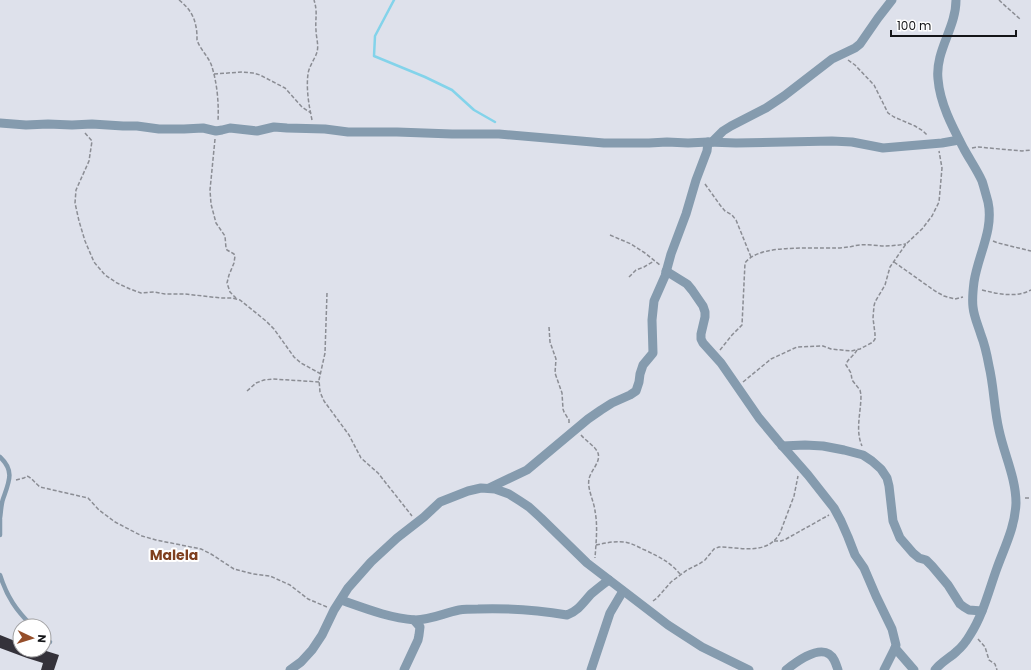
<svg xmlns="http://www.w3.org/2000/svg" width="1031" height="670" font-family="Poppins,sans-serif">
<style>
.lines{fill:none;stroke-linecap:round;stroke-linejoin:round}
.stream{stroke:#83d3ea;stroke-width:2.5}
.building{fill:#34323a}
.path{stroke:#8b8d94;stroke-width:1.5;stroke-dasharray:4 2;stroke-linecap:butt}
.service{stroke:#859bae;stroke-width:4.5}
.minor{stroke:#859bae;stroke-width:9}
.labels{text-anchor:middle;stroke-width:4;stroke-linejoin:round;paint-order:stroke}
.quarter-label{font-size:14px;font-weight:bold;fill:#7f3f1e;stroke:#fff}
</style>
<rect width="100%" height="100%" fill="#dee1eb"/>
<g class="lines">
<!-- stream -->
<polyline class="stream" points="394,0 375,36 374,56 425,77 452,90 474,110 495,122"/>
</g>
<!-- building -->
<polygon class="building" points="0,635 20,643 20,650 43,650 59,655 54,670 41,670 43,663 27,658 0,648"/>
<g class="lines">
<!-- path -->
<g class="path">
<path d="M 179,0 C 188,7 194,15 196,27 C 197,31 197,36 197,40 C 200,49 207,55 211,64 C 217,81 219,103 218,121"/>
<polyline points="999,0 1002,3 1020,19"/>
<polyline points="848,60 855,65 874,85 888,113 894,117 915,126 923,131 928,136"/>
<polyline points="214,74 242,72 253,73 260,75 285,88 302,107 311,113"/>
<path d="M 312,120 C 309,106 306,89 308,74 C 309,66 315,59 317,52 C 319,45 316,37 316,30 C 315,18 318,13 314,0"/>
<polyline points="85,133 92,141 89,161 76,190 75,203 79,221 85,241 94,262 105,275 117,283 130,289 141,293 154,292 165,294 185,294 221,298 232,298 240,300 266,321 274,329 294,357 301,363 321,374"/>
<polyline points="215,139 210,190 211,204 216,223 225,236 226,248 227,250 234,254 235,256 234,263 229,275 227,283 230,292 236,298"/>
<polyline points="972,148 978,147 1022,151 1031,150"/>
<polyline points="705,184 720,205 725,211 732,215 736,220 751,257"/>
<polyline points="610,235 631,244 645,253 660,265"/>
<polyline points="993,241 998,243 1031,251"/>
<polyline points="894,262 935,291 944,296 955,299 963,297"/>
<polyline points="629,277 636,270 644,267 654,261"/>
<path d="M 982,290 C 999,294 1015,298 1031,290"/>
<polyline points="327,293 325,353 319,380 320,392 324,401 349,435 361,458 378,473 412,516"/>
<polyline points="549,327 550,342 556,359 555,373 562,393 563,409 564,412 569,420 569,423"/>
<path d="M 720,350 L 732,335 L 742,325 L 745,263 C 761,241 823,251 848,247 C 852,247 856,245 860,245 C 868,244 877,246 885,246 C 892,246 899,245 906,244"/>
<path d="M 857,350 C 854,356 847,359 846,365 L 851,373 L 852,380 L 860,390 L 861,395 C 861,413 855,430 862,446"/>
<polyline points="743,382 771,359 797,347 823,346 831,349 851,351 860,349 873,342 875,339 875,334 873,318 874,306 875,302 885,285 890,267 906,244 922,229 932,216 939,202 942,168 939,151"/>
<polyline points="247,391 256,383 264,380 273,379 319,382"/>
<path d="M 581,435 C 586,441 595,446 598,453 C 601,462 591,470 589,479 C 587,489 594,501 595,511 C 598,526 596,543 595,558"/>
<path d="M 16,480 L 24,478 L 27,476 C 32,478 35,483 40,487 L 88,498 L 99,510 L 115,522 L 142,536 L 156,540 L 201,549 L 211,554 L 234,569 L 253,574 L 270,576 L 290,585 L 308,599 L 327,607"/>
<polyline points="1025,498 1031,498"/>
<polyline points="774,541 781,541 786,539 829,515"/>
<path d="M 596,545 C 605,543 614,541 624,542 C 632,543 638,547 645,550 C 661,558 669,561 681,575"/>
<path d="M 653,601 L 657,598 L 671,582 L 687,570 L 699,564 L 705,560 L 714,549 L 719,547 C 741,547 767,556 780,533 L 794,496 L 798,476"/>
<polyline points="978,639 985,647 989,660 995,664 997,670"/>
</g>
<!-- service -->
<g class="service">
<path d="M 0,457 C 15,471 9,482 3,499 C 1,505 1,512 0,518"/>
<polyline points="0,519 0,535"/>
<path d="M 0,575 C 7,597 16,610 32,626"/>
<polyline points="44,637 50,642"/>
</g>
<!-- minor -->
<g class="minor">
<polyline points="0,123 26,125 48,124 72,125 92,124 123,126 137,126 159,129 184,129 203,128 216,131 222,130 230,128 257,131 274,127 287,128 325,129 348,132 397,132 452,134 499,134 604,143 649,143 667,142 688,143 708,142 736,143 832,141 852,142 883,148 942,143 959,140"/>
<polyline points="712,142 723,131 731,126 766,108 784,96 832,59 855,48 860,44 878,18 892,0"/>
<polyline points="666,271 687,284 692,290 703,306 705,312 705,317 701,334 701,339 703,343 721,363 759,418 779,442 808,475 834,508 841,521 848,537 855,555 864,568 876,596 892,629 896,645 895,648 914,670"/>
<polyline points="782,446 805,445 823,446 844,450 863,455 872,461 881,469 887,478 889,486 893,521 900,538 913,553 919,558 926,560 932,566 948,585 960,604 964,607 969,610 982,611"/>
<polyline points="489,488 527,470 588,419 601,410 612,403 630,395 636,391 639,382 640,374 643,365 653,353 652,320 654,301 665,276 671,254 686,214 696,180 707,151 708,142"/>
<path d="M 341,600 C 364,608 389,618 415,620 C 431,620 444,613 459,610 C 465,609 472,609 478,609 C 508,608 537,610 567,615 C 578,611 583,603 591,594 C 597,589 603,584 609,580"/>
<polyline points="290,670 301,662 312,650 322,635 334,610 348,588 371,562 397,538 424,517 440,502 468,491 481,488 495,489 509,494 520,501 529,507 541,518 587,563 668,625 702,647 749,670"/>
<polyline points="404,670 418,640 419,635 420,627 414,620"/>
<polyline points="591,670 610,613 623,591"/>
<path d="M 786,670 C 795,663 817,646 829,654 C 834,657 836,664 838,670"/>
<polyline points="884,670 895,648"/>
<path d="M 935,670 C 941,662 950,658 957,651 C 962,647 967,640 970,635 C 983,615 989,590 997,568 C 1005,546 1015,527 1016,503 C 1016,478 1004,454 999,430 C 994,409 994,387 989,366 C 987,355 985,345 981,335 C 978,325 974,317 973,307 C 972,299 973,290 974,282 C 978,255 994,230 988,202 C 986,195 984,187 982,181 C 977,170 970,160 964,149 C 953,128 940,104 938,79 C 935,51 956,28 956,0"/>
</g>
</g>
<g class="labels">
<!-- quarter labels -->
<g class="quarter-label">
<text x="174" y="560">Malela</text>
</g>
</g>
<!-- north arrow -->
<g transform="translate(32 638) rotate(94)"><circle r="19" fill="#ffffff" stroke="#a1a1a3"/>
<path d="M0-3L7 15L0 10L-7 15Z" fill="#954e2a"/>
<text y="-6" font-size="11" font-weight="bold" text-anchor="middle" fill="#141518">N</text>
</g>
<!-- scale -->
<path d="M891 30v6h125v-6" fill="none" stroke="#141518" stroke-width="2"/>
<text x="897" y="30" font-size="12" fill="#141518" stroke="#ffffff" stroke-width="3" paint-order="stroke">100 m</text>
</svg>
